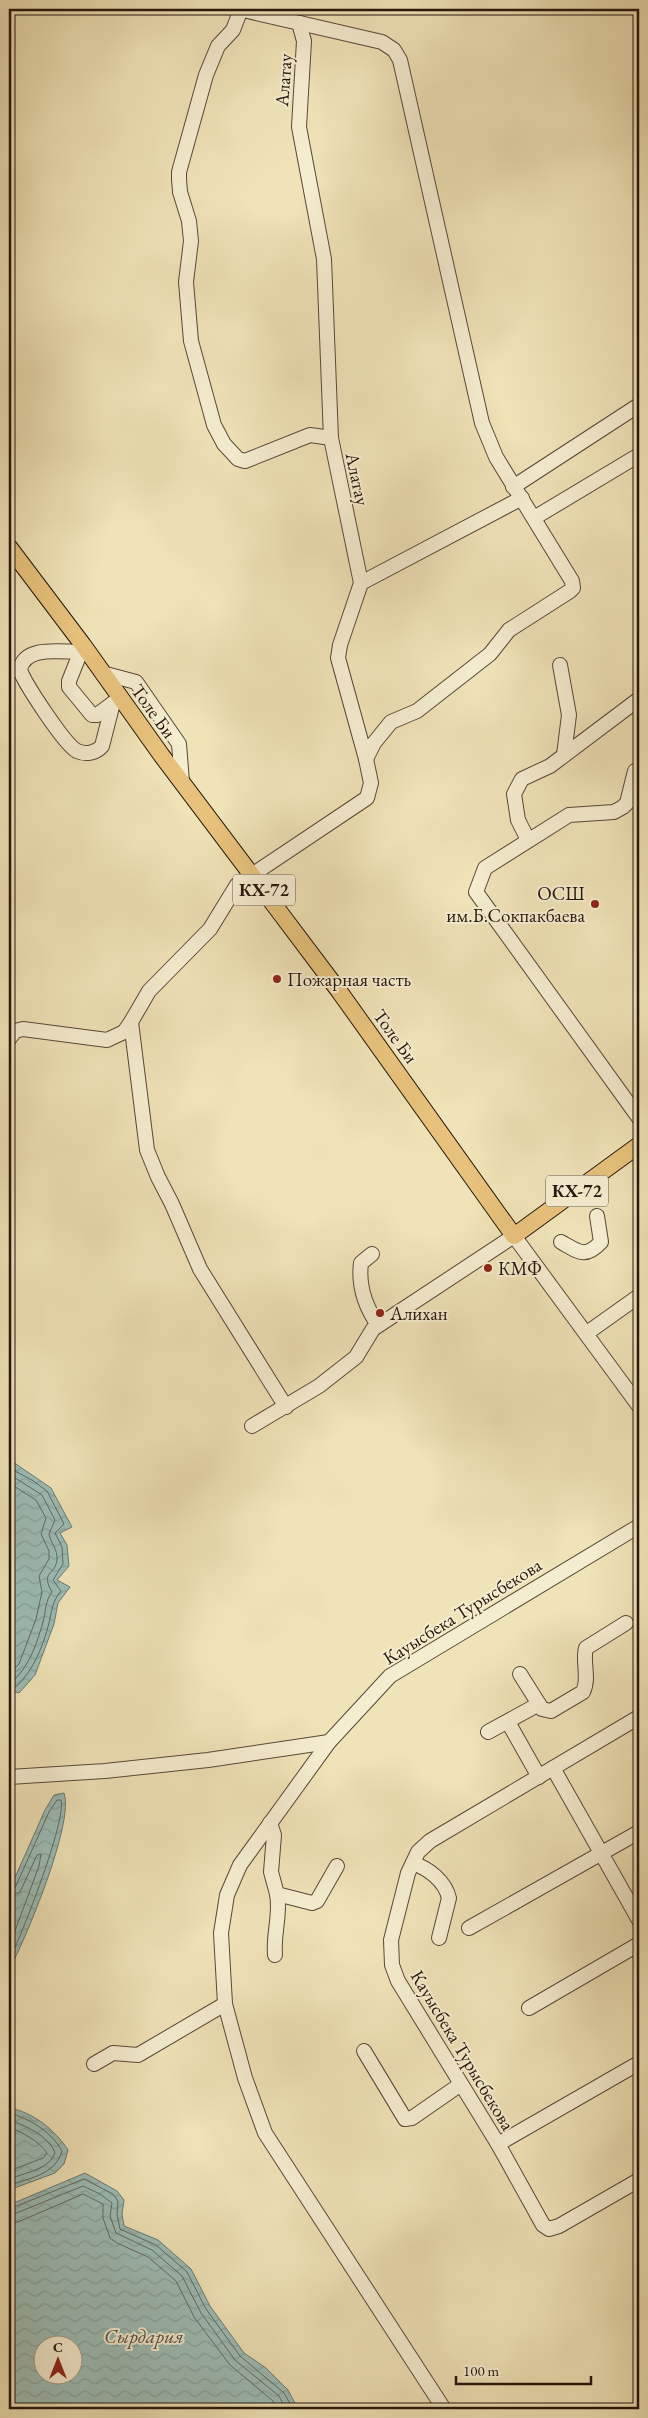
<svg xmlns="http://www.w3.org/2000/svg" width="648" height="2418" font-family="'EB Garamond',serif">
<style>
.water{fill:url(#water-waves);stroke:#6c7a72;fill-rule:evenodd}
.lines{fill:none;stroke-linecap:round;stroke-linejoin:round}
.shore{stroke:#606961;stroke-width:1}
.minor-casing{stroke:#584837;stroke-width:16}
.major-casing{stroke:#25150c;stroke-width:18}
.minor{stroke:#f5edd0;stroke-width:14}
.major{stroke:#e8c27c;stroke-width:16}
.poi-dot{fill:#8f2418;stroke:#f5edd0;stroke-width:2}
.labels{text-anchor:middle;stroke-width:4;stroke-linejoin:round;paint-order:stroke}
.shield{fill:#f5edd0;stroke:#635647;stroke-width:1}
.shield-label{font-size:18px;font-weight:bold;fill:#25150c}
.street-label{font-size:19px;fill:#25150c;stroke:#f5edd0}
.poi-label{font-size:19px;fill:#25150c;stroke:#f5edd0;text-anchor:start}
.water-label{font-size:20px;font-style:italic;fill:#4f5048;stroke:#f5edd0}
</style>
<defs>
<pattern id="water-waves" width="16" height="10" patternUnits="userSpaceOnUse" patternTransform="scale(1.25)"><rect width="16" height="10" fill="#9cbdb6"/><path d="M0 5q4-4 8 0t8 0" fill="none" stroke="#86a29b"/></pattern>
</defs>
<rect width="100%" height="100%" fill="#efe3b7"/>
<filter id="stains"><feTurbulence type="fractalNoise" baseFrequency=".004" numOctaves="4"/><feColorMatrix values="0 0 0 0 .2 0 0 0 0 .09 0 0 0 0 .02 0 0 0 .5 -.17"/></filter>
<radialGradient id="worn" r=".72"><stop offset=".6" stop-color="#630" stop-opacity="0"/><stop offset="1" stop-color="#630" stop-opacity=".3"/></radialGradient>
<!-- water -->
<g class="water">
<polygon points="13,1462 51,1488 72,1527 60,1533 67,1545 69,1566 57,1580 70,1587 58,1603 54,1624 35,1675 19,1693 9,1690 9,1463"/>
<path d="M 64,1793 C 75,1821 25,1941 9,1970 L 9,1891 L 45,1810 L 54,1795 Z"/>
<path d="M 9,2108 C 33,2112 55,2130 68,2150 L 64,2164 L 55,2173 L 9,2190 Z"/>
<path d="M 85,2173 L 117,2191 L 124,2200 L 122,2214 L 124,2226 L 158,2240 L 191,2269 L 210,2306 L 244,2353 L 266,2368 L 288,2390 L 298,2409 L 9,2409 L 9,2205 ZM 42,2346 L 72,2346 L 72,2376 L 42,2376 Z"/>
</g>
<g class="lines">
<!-- shore -->
<g class="shore">
<path d="M 9,1468 L 32,1480 L 47,1491 L 64,1524 L 55,1533 L 62,1547 L 63,1564 L 53,1580 L 61,1591 C 52,1602 52,1610 49,1623 C 43,1646 34,1669 17,1686 L 9,1686"/>
<path d="M 9,1474 L 42,1495 L 55,1520 L 49,1534 C 51,1544 58,1549 57,1560 C 55,1576 40,1571 52,1592 C 45,1601 46,1611 43,1622 C 37,1643 30,1664 15,1679 L 9,1679"/>
<polyline points="9,1483 36,1500 46,1518 41,1534 49,1551 49,1559 39,1576 42,1592 36,1619 19,1664 12,1671 9,1672"/>
<path d="M 9,1891 L 15,1888 L 49,1812 L 57,1800 L 61,1800 C 67,1819 21,1938 9,1960"/>
<polyline points="9,1897 20,1892 37,1855 41,1854 39,1866 9,1947"/>
<path d="M 9,2113 C 29,2118 52,2132 62,2151 C 56,2174 29,2179 9,2185"/>
<path d="M 9,2120 C 26,2126 47,2135 55,2152 C 51,2169 24,2173 9,2179"/>
<path d="M 9,2127 C 23,2133 38,2140 47,2153 L 43,2158 L 9,2171"/>
<polyline points="9,2209 84,2179 113,2194 118,2201 117,2214 120,2229 156,2245 187,2272 206,2309 240,2356 284,2393 293,2409"/>
<polyline points="9,2216 83,2186 100,2194 112,2203 110,2216 116,2233 152,2250 182,2276 201,2313 235,2360 279,2396 286,2409"/>
<polyline points="9,2223 18,2222 83,2194 103,2204 103,2218 110,2238 117,2243 148,2257 176,2281 194,2317 230,2365 273,2401 277,2409"/>
</g>
<!-- minor casing -->
<g class="minor-casing">
<g id="minor">
<polyline points="239,9 382,42 394,50 400,60 482,423 496,457 572,581 573,588 570,591 509,630 490,654 417,711 391,722 374,743 366,759"/>
<polyline points="241,9 233,30 218,46 206,75 179,172 179,179 180,192 189,221 191,241 186,282 191,341 214,425 224,444 238,459 245,461 310,435 331,438"/>
<polyline points="513,487 639,405"/>
<polyline points="534,518 639,455"/>
<polyline points="361,583 522,498"/>
<polyline points="83,646 69,681 69,687 92,715 97,715 116,701"/>
<path d="M 80,652 C 61,652 24,645 20,670 C 25,684 65,745 77,751 C 86,755 96,753 102,746 L 113,703"/>
<polyline points="560,665 569,715 564,755"/>
<polyline points="102,673 136,682 179,744 182,782"/>
<polyline points="635,771 627,803 623,807 614,812 569,815 485,868 476,892 639,1118"/>
<polyline points="528,840 518,820 514,794 522,779 550,766 639,699"/>
<polyline points="9,1039 15,1031 23,1029 107,1040 124,1032 131,1022"/>
<path d="M 561,1242 C 579,1252 585,1259 601,1242 L 597,1216"/>
<path d="M 372,1254 L 361,1263 C 358,1286 365,1306 378,1325"/>
<polyline points="587,1333 639,1296"/>
<polyline points="286,1407 200,1269 172,1204 158,1177 147,1150 131,1022 149,991 210,929 237,885 367,798 371,783 366,759 338,658 340,645 361,583 331,438 324,259 299,127 304,41 299,23"/>
<polyline points="252,1426 319,1386 356,1357 373,1329 514,1236 639,1406"/>
<path d="M 520,1674 L 542,1709 L 551,1711 L 583,1692 C 590,1678 582,1662 586,1648 L 626,1623"/>
<polyline points="639,1717 430,1841 418,1852 408,1873 391,1940 392,1965 398,1981 498,2144 543,2225 549,2229 559,2226 639,2180"/>
<polyline points="508,1722 539,1777"/>
<polyline points="488,1732 539,1704"/>
<polyline points="553,1768 639,1920"/>
<polyline points="9,1777 105,1771 208,1760 329,1742"/>
<polyline points="270,1823 274,1835 271,1872 277,1894 312,1903 317,1901 337,1866"/>
<path d="M 413,1863 C 429,1869 445,1881 449,1898 L 439,1938"/>
<polyline points="469,1928 639,1832"/>
<path d="M 275,1955 C 273,1933 281,1915 277,1894"/>
<polyline points="529,2008 639,1944"/>
<polyline points="364,2051 405,2119 412,2118 461,2084"/>
<polyline points="94,2064 113,2053 138,2055 225,2004"/>
<polyline points="498,2144 639,2063"/>
<polyline points="444,2409 265,2133 245,2078 225,2004 221,1933 227,1895 240,1865 329,1742 390,1676 639,1526"/>
</g>
</g>
<!-- major casing -->
<g class="major-casing">
<polyline id="major" points="9,547 83,645 162,756 339,991 514,1236 639,1145"/>
</g>
<!-- minor -->
<use href="#minor" class="minor"/>
<!-- major -->
<use href="#major" class="major"/>
</g>
<!-- markers -->
<g class="poi-dot">
<circle cx="595" cy="904" r="5"/>
<circle cx="277" cy="979" r="5"/>
<circle cx="488" cy="1268" r="5"/>
<circle cx="380" cy="1313" r="5"/>
</g>
<g class="labels">
<!-- shield labels -->
<g class="shield">
<rect x="233" y="874.5" width="62" height="31" rx="4"/>
<rect x="546" y="1175.5" width="62" height="31" rx="4"/>
</g>
<g class="shield-label">
<text x="264" y="896">КХ-72</text>
<text x="577" y="1197">КХ-72</text>
</g>
<!-- street labels -->
<g class="street-label">
<text transform="translate(283 80) rotate(-86)" y="7">Алатау</text>
<text transform="translate(358 479) rotate(78)" y="7">Алатау</text>
<text transform="translate(154 711) rotate(54)" y="7">Толе Би</text>
<text transform="translate(396 1036) rotate(54)" y="7">Толе Би</text>
<text transform="translate(462 1611) rotate(-32)" y="7">Кауысбека Турысбекова</text>
<text transform="translate(463 2050) rotate(59)" y="7">Кауысбека Турысбекова</text>
</g>
<!-- poi labels -->
<g class="poi-label">
<text x="585" y="900" text-anchor="end">ОСШ<tspan x="585" dy="22">им.Б.Сокпакбаева</tspan></text>
<text x="287" y="986">Пожарная часть</text>
<text x="498" y="1275">КМФ</text>
<text x="390" y="1320">Алихан</text>
</g>
<!-- water labels -->
<g class="water-label">
<text x="144" y="2343">Сырдария</text>
</g>
</g>
<!-- margin -->
<rect width="648" height="2418" fill="none" stroke="#efe3b7" stroke-width="30"/>
<rect x="10" y="10" width="628" height="2398" fill="none" stroke="#25150c" stroke-width="2.5"/>
<rect x="15" y="15" width="618" height="2388" fill="none" stroke="#25150c"/>
<!-- north arrow -->
<g transform="translate(58 2360)"><circle r="24" fill="#f5edd0" stroke="#a29782"/>
<path d="M0-4L9 19L0 12L-9 19Z" fill="#8f2418"/>
<text y="-8" font-size="14" font-weight="bold" text-anchor="middle" fill="#25150c">С</text>
</g>
<!-- scale -->
<path d="M456 2376v8h135v-8" fill="none" stroke="#25150c" stroke-width="2.5"/>
<text x="463" y="2376" font-size="15" fill="#25150c" stroke="#f5edd0" stroke-width="4" paint-order="stroke">100 m</text>
<rect width="100%" height="100%" filter="url(#stains)"/>
<rect width="100%" height="100%" fill="url(#worn)"/>
</svg>
